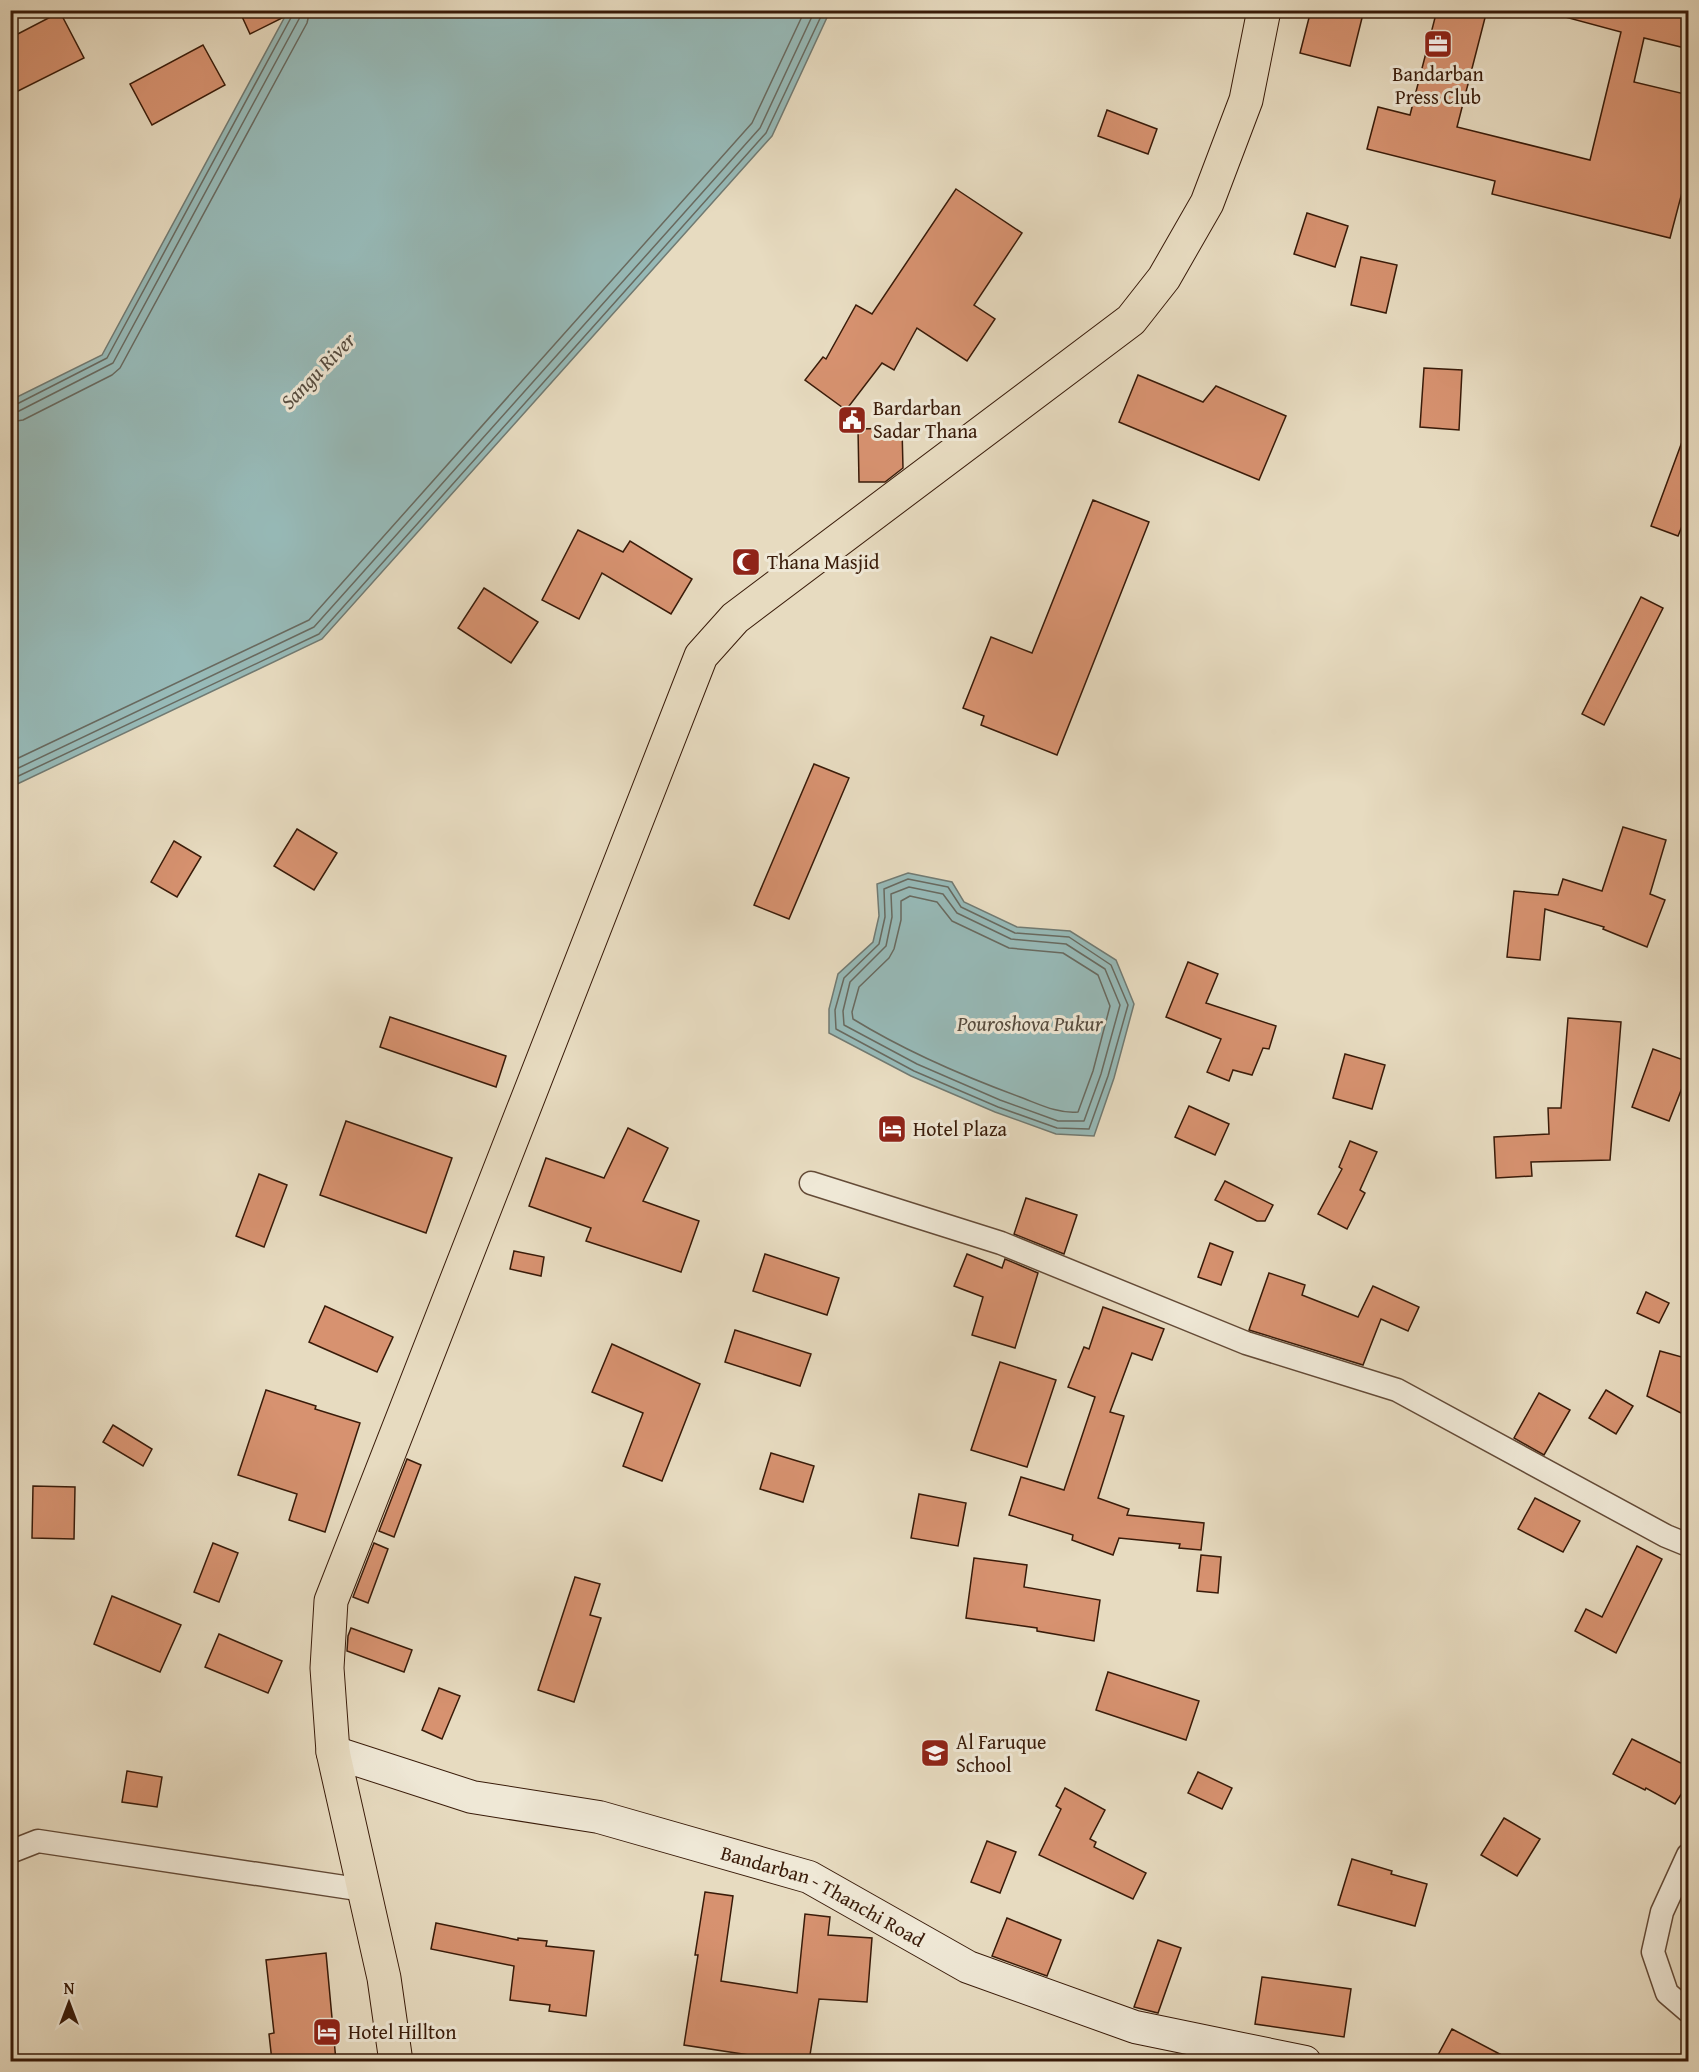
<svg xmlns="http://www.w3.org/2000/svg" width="1699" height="2072" font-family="'Gentium Book Plus',serif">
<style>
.water{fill:#97bab8;stroke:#717a72;stroke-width:1.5}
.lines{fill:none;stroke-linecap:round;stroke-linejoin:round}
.shore{stroke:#686a60;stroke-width:1.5}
.building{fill:#d79270;stroke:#391b09;stroke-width:1.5}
.street-casing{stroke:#644b37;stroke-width:25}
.secondary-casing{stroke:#391b09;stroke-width:34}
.primary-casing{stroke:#391b09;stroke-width:35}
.highway-casing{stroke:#391b09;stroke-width:35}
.street{stroke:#efe8d6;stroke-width:22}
.secondary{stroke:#efe8d6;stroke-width:32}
.primary{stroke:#e7dbc0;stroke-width:33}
.highway{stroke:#e7dbc0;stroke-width:33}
.labels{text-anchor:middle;stroke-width:6;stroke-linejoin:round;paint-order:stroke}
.poi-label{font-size:20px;fill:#391b09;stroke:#efe8d6;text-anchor:start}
.street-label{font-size:20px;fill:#391b09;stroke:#efe8d6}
.water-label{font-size:21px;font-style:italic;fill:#554b3e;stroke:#efe8d6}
</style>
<rect width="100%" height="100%" fill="#e7dbc0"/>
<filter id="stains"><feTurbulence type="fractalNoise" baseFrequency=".00333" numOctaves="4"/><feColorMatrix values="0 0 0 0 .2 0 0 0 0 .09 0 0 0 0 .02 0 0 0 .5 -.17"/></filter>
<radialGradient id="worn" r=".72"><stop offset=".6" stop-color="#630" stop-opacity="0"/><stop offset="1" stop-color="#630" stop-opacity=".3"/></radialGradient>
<!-- water -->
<g class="water">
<polygon points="288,11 830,11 772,136 322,639 11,787 11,400 102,355"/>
<polygon points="908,873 952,882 964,902 1017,927 1070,931 1116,960 1134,1004 1114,1078 1094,1136 1056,1134 995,1112 911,1076 829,1033 829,1009 838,974 873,942 879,916 877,884"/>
</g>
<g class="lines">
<!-- shore -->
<g class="shore">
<polyline points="10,405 15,405 107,358 293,14"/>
<polyline points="10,413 19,411 113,363 299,19 301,10"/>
<polyline points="10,422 23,420 112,375 120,368 307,23 310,10"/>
<polyline points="10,762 309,620 752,123 805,10"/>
<polyline points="10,772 314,627 760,128 815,10"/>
<polyline points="10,780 319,634 766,133 824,10"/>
<polygon points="908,879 948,887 961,907 1015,933 1069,937 1111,965 1128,1005 1108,1076 1089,1129 1057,1128 998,1107 914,1071 836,1029 835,1010 844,978 879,944 885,917 884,889"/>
<polygon points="909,887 943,894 957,913 1011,939 1066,944 1105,969 1120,1005 1101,1074 1084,1121 1058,1121 1000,1100 917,1064 844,1025 843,1011 850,982 886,946 892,917 891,894"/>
<path d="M 910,896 L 937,902 L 952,921 L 1009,948 L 1063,953 L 1098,975 L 1110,1006 L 1093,1071 L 1078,1112 C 1058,1114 1039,1104 1020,1097 C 963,1076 905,1051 853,1019 L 852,1012 L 859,987 L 889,958 L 894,949 L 901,920 L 901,901 Z"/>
</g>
</g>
<!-- building -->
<g class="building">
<polygon points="239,10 298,10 250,34"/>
<polygon points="1311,10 1364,10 1350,66 1300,53"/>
<polygon points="1437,10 1487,10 1457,127 1590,160 1621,32 1565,17 1565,10 1689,10 1689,49 1644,38 1634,82 1689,95 1689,166 1670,238 1492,194 1495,181 1367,149 1378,107 1410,115"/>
<polygon points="60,12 84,58 10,95 10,38"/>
<polygon points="203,45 225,85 152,125 130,84"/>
<polygon points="1107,110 1157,129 1148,154 1098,136"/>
<polygon points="956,189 1022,233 974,305 995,319 967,361 917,328 894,370 882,363 846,410 805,380 823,357 826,359 856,305 872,314"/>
<polygon points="1307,213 1348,226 1335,267 1294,254"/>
<polygon points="1361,257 1397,265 1386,313 1351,305"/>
<polygon points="1424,368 1462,370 1459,430 1420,427"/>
<polygon points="1138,375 1203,402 1216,386 1286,416 1259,480 1119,422"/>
<polygon points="902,428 903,468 885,482 859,482 858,429"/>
<polygon points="1686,431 1689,432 1689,509 1678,536 1651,526"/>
<polygon points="1093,500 1149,522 1057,755 981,725 984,716 963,708 991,637 1032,653"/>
<polygon points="578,530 623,552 630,541 692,579 671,614 602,573 579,619 542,600"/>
<polygon points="484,588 538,622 511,663 458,628"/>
<polygon points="1641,597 1663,608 1604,725 1582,714"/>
<polygon points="814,764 849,778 789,919 754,905"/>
<polygon points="1623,827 1666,840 1650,894 1665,900 1647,947 1603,929 1604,927 1545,909 1540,960 1507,957 1514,891 1558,895 1563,879 1602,891"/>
<polygon points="297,829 337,853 314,890 274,866"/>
<polygon points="174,841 201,857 177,897 151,882"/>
<polygon points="1188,962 1218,974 1206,1003 1276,1026 1269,1049 1263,1048 1252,1075 1233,1070 1229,1081 1207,1072 1221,1039 1166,1017"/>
<polygon points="390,1017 506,1056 496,1087 380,1047"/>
<polygon points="1568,1018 1621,1022 1610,1160 1531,1162 1532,1176 1496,1178 1494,1137 1549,1134 1548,1108 1561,1108"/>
<polygon points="1653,1049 1689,1062 1689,1070 1669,1121 1632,1107"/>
<polygon points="1345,1054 1385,1065 1372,1109 1333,1098"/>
<polygon points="1189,1106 1229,1124 1215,1155 1175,1137"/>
<polygon points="346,1121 452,1158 426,1233 320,1195"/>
<polygon points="628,1128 668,1148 643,1201 699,1221 681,1272 586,1241 591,1228 529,1206 546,1158 604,1178"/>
<polygon points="1350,1141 1377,1152 1360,1190 1365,1193 1347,1229 1318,1214 1342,1169 1339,1167"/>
<polygon points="259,1174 287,1185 264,1247 236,1236"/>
<polygon points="1225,1181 1273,1205 1265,1221 1257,1221 1215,1200"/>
<polygon points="1026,1198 1077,1215 1064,1254 1014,1234"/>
<polygon points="1210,1243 1233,1252 1221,1285 1198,1277"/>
<polygon points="514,1251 544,1257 541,1276 510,1269"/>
<polygon points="765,1254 839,1278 827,1315 753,1291"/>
<polygon points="967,1254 1002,1268 1005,1259 1038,1273 1015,1348 972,1335 983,1297 954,1286"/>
<polygon points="1269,1273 1305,1285 1302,1295 1358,1317 1373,1286 1419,1307 1408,1331 1381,1319 1363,1365 1249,1330"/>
<polygon points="1646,1292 1669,1303 1659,1323 1637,1313"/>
<polygon points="325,1306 393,1337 377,1372 309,1342"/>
<polygon points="1103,1307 1164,1329 1152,1360 1132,1353 1110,1412 1124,1416 1098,1498 1129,1509 1127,1515 1204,1523 1201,1550 1179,1548 1180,1544 1119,1538 1113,1555 1072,1540 1073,1535 1009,1515 1021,1477 1064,1490 1095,1397 1068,1387 1084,1347 1089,1349"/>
<polygon points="735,1330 811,1354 800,1386 725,1362"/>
<polygon points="612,1344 700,1384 662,1481 623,1466 643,1413 592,1392"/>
<polygon points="1660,1351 1689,1359 1689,1417 1647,1396"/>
<polygon points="1000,1362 1056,1380 1027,1467 971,1450"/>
<polygon points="266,1390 316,1406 315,1409 360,1423 325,1532 289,1520 297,1494 238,1475"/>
<polygon points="1606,1390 1633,1406 1616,1434 1589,1418"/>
<polygon points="1539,1393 1570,1410 1544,1455 1514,1438"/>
<polygon points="113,1425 152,1449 143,1466 103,1442"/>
<polygon points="771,1453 814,1466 803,1502 760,1489"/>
<polygon points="407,1459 421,1465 394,1537 379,1531"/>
<polygon points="33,1486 75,1487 74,1539 32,1538"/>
<polygon points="919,1494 966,1503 958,1546 911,1538"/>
<polygon points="1535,1498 1580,1521 1563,1552 1518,1529"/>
<polygon points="213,1543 238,1553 219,1602 194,1592"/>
<polygon points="374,1543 388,1549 368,1603 353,1597"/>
<polygon points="1637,1546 1662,1559 1616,1653 1575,1631 1586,1609 1602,1617"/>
<polygon points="1201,1555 1221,1557 1218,1593 1197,1591"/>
<polygon points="974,1558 1027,1565 1024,1587 1100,1600 1094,1641 1037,1631 1037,1628 966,1618"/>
<polygon points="575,1577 600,1584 590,1615 601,1618 574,1702 538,1690"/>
<polygon points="112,1596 181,1625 160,1672 94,1644"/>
<polygon points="351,1628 412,1650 404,1672 347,1651 348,1636"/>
<polygon points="219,1634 282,1661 268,1693 205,1667"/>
<polygon points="1108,1672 1199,1701 1186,1740 1096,1710"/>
<polygon points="439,1688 460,1696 442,1739 422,1730"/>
<polygon points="1632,1739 1689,1767 1689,1782 1675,1804 1646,1788 1645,1790 1613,1774"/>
<polygon points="127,1771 162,1777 157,1807 122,1802"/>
<polygon points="1198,1772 1232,1788 1222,1809 1188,1793"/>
<polygon points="1065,1788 1105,1810 1090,1839 1096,1842 1094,1847 1146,1873 1133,1899 1039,1855 1061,1809 1056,1806"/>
<polygon points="1504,1818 1540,1839 1517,1876 1481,1855"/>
<polygon points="987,1841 1016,1852 1000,1893 971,1882"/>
<polygon points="1352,1859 1392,1871 1391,1874 1427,1884 1415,1926 1338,1905"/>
<polygon points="705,1892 733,1896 721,1981 797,1993 805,1914 830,1917 828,1935 872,1938 867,2002 819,1999 809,2061 788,2061 684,2045 698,1955 695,1955"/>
<polygon points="1007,1918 1061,1940 1047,1976 992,1956"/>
<polygon points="436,1923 518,1940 518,1938 547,1941 546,1946 594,1951 586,2016 549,2011 550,2005 510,2000 514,1966 431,1949"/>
<polygon points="1158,1940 1181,1948 1158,2013 1134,2007"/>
<polygon points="326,1953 336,2061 272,2061 269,2034 274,2033 266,1960"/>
<polygon points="1262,1977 1351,1989 1344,2037 1255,2024"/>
<polygon points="1452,2029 1513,2061 1450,2061 1438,2055"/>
</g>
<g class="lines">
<!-- street casing -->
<g class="street-casing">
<g id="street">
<polyline points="811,1183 1001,1243 1246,1343 1397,1390 1666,1536 1688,1545"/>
<polyline points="10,1852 38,1841 364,1890"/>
<polyline points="1688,1855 1662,1912 1653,1952 1667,1993 1688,2011"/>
</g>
</g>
<!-- secondary casing -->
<g class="secondary-casing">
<g id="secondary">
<path id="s1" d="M 333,1752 L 472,1797 L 599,1817 L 809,1877 L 968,1967 L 1135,2027 L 1305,2062"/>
</g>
</g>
<!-- primary casing -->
<g class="primary-casing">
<polyline id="primary" points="333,1752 327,1668 331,1601 701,656 735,618 1131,320 1164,278 1207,203 1246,100 1264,10"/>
</g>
<!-- highway casing -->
<g class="highway-casing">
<polyline id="highway" points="333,1752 384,1978 396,2062"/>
</g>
<!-- street -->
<use href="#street" class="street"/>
<!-- secondary -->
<use href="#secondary" class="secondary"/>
<!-- primary -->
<use href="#primary" class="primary"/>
<!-- highway -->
<use href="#highway" class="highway"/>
</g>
<!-- icons -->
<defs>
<g id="office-square" transform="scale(1.5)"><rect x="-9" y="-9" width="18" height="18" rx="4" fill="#8f2418" stroke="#efe8d6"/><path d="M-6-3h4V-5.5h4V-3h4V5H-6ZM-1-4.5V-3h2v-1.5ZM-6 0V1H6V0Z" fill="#fff"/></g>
<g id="civic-square" transform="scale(1.5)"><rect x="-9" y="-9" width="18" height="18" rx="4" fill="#8f2418" stroke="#efe8d6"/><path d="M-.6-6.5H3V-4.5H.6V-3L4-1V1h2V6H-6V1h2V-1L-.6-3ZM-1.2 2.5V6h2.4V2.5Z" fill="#fff"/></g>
<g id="mosque-square" transform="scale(1.5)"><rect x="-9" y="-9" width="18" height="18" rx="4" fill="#8f2418" stroke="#efe8d6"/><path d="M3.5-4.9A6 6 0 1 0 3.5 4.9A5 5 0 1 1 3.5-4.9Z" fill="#fff"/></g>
<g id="hotel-square" transform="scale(1.5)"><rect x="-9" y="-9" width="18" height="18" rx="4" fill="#8f2418" stroke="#efe8d6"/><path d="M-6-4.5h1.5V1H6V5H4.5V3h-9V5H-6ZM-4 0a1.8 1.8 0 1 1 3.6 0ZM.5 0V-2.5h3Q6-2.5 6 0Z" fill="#fff"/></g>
<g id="school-square" transform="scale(1.5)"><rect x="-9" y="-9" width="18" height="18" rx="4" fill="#8f2418" stroke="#efe8d6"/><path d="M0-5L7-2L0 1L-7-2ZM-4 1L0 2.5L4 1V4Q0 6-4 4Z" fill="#fff"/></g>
</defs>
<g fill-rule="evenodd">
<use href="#office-square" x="1438" y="44"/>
<use href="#civic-square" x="852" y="420"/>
<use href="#mosque-square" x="746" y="562"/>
<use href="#hotel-square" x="892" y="1129"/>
<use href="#school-square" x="935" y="1753"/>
<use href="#hotel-square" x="327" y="2032"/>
</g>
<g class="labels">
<!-- poi labels -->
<g class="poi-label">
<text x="1438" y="81" text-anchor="middle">Bandarban<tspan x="1438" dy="23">Press Club</tspan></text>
<text x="873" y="415">Bardarban<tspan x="873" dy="23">Sadar Thana</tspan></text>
<text x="767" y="569">Thana Masjid</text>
<text x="913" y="1136">Hotel Plaza</text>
<text x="956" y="1749">Al Faruque<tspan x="956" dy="23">School</tspan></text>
<text x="348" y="2039">Hotel Hillton</text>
</g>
<!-- street labels -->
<g class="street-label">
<text dy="7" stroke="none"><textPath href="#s1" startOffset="513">Bandarban - Thanchi Road</textPath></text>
</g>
<!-- water labels -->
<g class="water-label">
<text transform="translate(318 371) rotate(-46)" y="7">Sangu River</text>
<text x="1030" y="1031">Pouroshova Pukur</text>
</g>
</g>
<!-- margin -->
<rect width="1699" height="2072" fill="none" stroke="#e7dbc0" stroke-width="36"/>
<rect x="12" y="12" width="1675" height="2048" fill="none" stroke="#391b09" stroke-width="3"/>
<rect x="18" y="18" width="1663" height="2036" fill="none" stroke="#391b09" stroke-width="1.5"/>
<!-- north arrow -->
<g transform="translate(69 2003)" stroke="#efe8d6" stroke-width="4.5" paint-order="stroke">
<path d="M0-4.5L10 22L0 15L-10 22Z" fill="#391b09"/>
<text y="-9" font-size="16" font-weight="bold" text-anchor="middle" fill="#391b09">N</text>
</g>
<rect width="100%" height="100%" filter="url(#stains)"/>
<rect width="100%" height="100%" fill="url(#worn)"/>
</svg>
